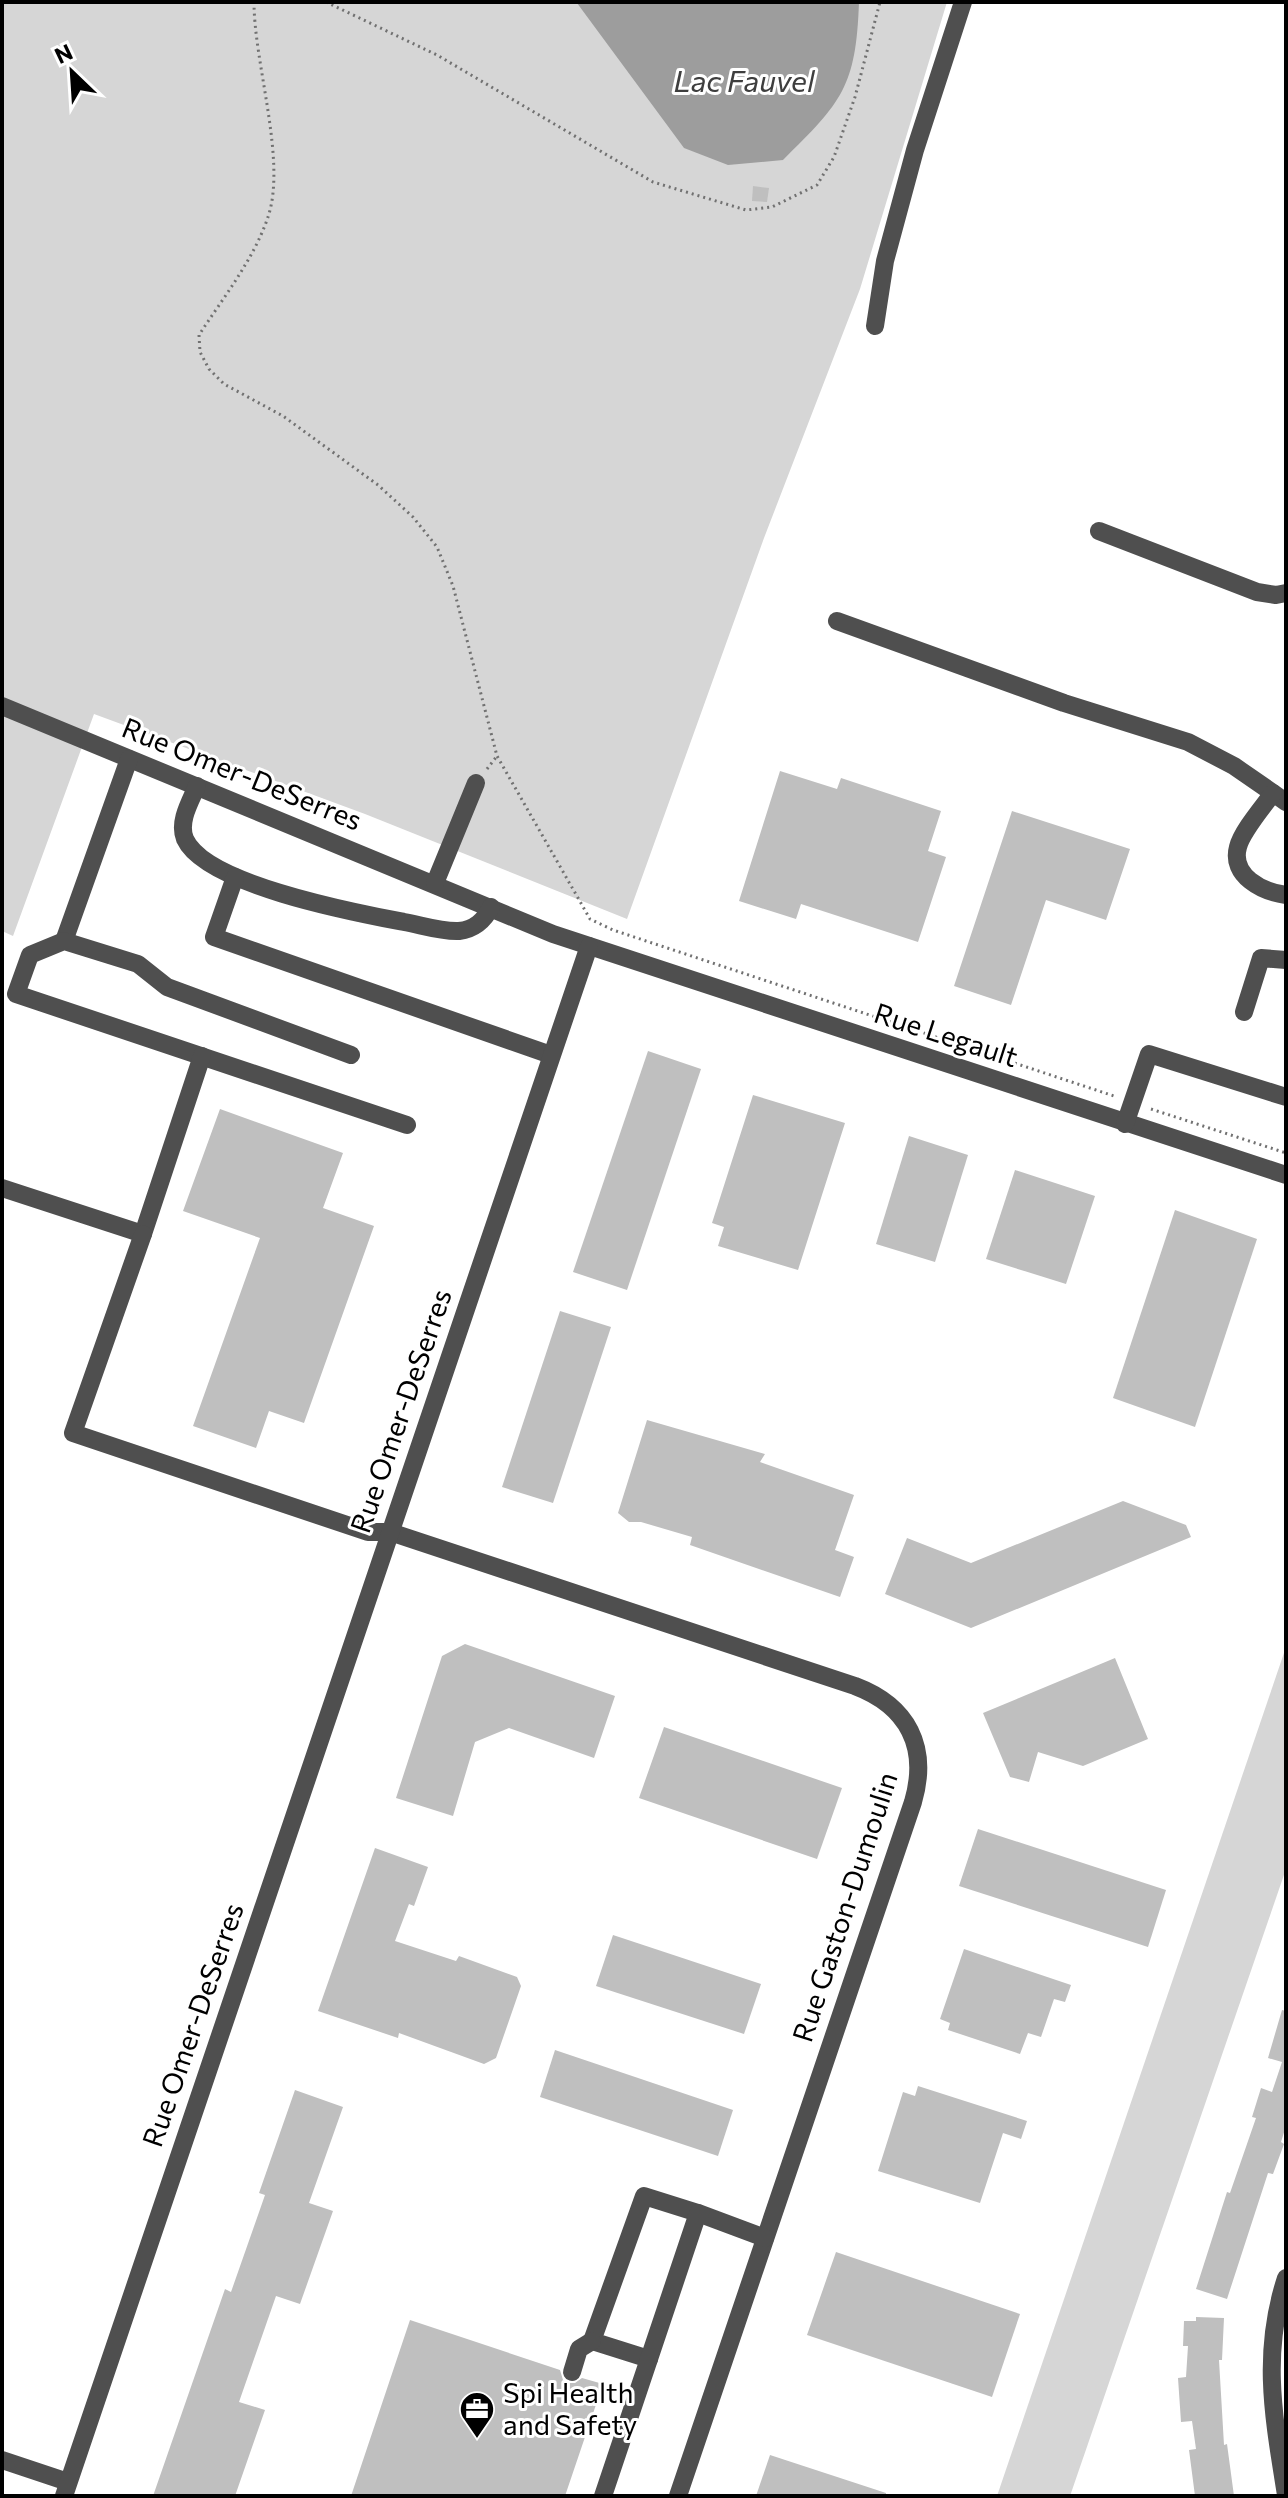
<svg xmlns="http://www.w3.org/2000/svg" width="1288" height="2498" font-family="Commissioner,sans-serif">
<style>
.green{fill:#d6d6d6}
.water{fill:#9d9d9d}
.building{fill:#bfbfbf}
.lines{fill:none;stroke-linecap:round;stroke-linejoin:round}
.path{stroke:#717171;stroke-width:3;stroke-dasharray:2 4;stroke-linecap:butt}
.minor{stroke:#4f4f4f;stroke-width:18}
.labels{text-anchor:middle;stroke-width:6;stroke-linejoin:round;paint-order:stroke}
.street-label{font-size:28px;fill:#000;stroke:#fff}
.poi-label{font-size:28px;fill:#000;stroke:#fff;text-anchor:start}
.water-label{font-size:30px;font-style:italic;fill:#3e3e3e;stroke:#fff}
</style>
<rect width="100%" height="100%" fill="#fff"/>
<!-- green -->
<g class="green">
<polygon points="2,2 947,2 860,289 764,538 627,919 365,814 94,714 13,936 2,931"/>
<polygon points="1286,1647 1286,1869 1070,2496 997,2496"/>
</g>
<!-- water -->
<path class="water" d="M 573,2 L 859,2 C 856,87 842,102 783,160 L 728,165 L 684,148 L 577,3 Z"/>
<!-- building -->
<g class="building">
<polygon points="753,186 769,188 767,202 752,201"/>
<polygon points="780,771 837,789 841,778 941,811 928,851 946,857 918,942 801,904 796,919 739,901"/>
<polygon points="1012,811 1130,849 1106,920 1046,900 1011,1005 954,986"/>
<polygon points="648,1051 701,1069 627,1290 573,1272"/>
<polygon points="753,1095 845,1123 798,1270 718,1246 724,1227 712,1223"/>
<polygon points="220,1109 343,1153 323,1208 374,1226 304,1423 269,1411 256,1448 193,1426 260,1238 183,1211"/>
<polygon points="909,1136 968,1155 935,1262 876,1244"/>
<polygon points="1015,1170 1095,1196 1066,1284 986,1259"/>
<polygon points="1175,1210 1257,1239 1195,1427 1113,1398"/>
<polygon points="560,1311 611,1327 553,1503 502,1487"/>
<polygon points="647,1420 765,1454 760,1462 854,1495 835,1550 854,1557 840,1597 690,1545 692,1537 641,1522 629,1522 618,1513"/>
<polygon points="1123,1501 1186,1525 1191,1537 971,1628 885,1594 907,1538 971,1563"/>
<polygon points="465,1644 615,1696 594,1758 509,1728 475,1742 453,1816 396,1798 442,1656"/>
<polygon points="1115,1658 1148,1739 1083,1766 1038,1752 1029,1782 1010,1777 983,1713"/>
<polygon points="664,1727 842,1788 817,1859 639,1798"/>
<polygon points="978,1829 1166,1890 1148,1947 959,1886"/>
<polygon points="375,1848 428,1867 414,1906 409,1904 395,1941 456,1961 459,1956 517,1977 521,1986 496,2058 484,2064 399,2033 398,2038 318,2011"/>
<polygon points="613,1935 761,1984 744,2034 596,1986"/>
<polygon points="964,1949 1071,1985 1065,2002 1054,1999 1041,2037 1028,2033 1020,2054 948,2030 950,2023 940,2019"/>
<polygon points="1282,2010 1286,2011 1286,2126 1281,2142 1284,2144 1273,2174 1268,2173 1227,2299 1196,2289 1227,2192 1230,2193 1256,2118 1252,2117 1261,2088 1272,2092 1282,2062 1268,2058"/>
<polygon points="555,2050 733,2110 718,2156 540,2097"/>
<polygon points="918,2086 1027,2121 1021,2139 1003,2133 980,2203 878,2171 903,2092 915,2096"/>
<polygon points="295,2090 343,2107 309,2203 333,2211 300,2304 276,2296 239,2402 265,2410 235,2496 153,2496 225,2289 231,2292 265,2195 259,2193"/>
<polygon points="836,2252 1020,2314 992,2397 807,2335"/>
<polygon points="1196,2317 1224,2318 1222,2360 1219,2360 1224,2445 1227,2444 1234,2496 1195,2496 1189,2450 1196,2449 1192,2421 1181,2422 1178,2378 1186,2377 1188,2346 1183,2346 1184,2321 1196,2321"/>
<polygon points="410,2320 560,2370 563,2380 568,2383 575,2383 582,2378 603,2384 565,2496 351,2496"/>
<polygon points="770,2455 886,2493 886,2496 756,2496"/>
</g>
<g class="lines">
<!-- path -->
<g class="path">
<path d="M 254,2 C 254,64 287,161 268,217 C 254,259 223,298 199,335 L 200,352 L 209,369 L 224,384 L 283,416 L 378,485 L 413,517 L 437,547 L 453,586 L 497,756 L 590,919 L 613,930 L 1114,1096"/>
<polyline points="326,2 437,55 653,182 746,210 772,207 817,185 834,157 855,97 880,2"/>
<polyline points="487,769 497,756"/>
<polyline points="1151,1109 1286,1153"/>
</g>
<!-- minor -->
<g class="minor">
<polyline points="875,326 885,261 915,150 963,2"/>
<polyline points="1099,531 1257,592 1276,595 1286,593"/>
<polyline points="837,621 1064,703 1188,742 1234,766 1286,802"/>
<polyline points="2,706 553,934 1286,1175"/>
<path d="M 197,786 C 190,802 178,822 185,839 C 206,885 357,913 404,922 C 421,925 442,932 459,931 C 475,929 484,921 491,907"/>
<path d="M 1273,793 C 1263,807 1242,831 1238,847 C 1230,876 1263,892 1286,895"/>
<polyline points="235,877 214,937 551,1055"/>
<polyline points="435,883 476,783"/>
<polyline points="64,941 129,759"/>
<polyline points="1244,1012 1261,958 1286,960"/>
<polyline points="351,1055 167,987 138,964 64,941 30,955 16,994 407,1125"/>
<polyline points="1125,1124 1149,1054 1286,1097"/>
<polyline points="2,1188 143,1234 202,1056"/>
<path d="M 143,1234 L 73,1433 L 368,1532 L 390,1532 L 855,1686 C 908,1706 929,1747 913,1802 L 678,2496"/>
<path d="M 1286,2278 C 1261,2354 1274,2419 1286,2495"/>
<polyline points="649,2359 592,2341 644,2196 698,2213"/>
<polyline points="572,2372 579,2349 592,2341"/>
<polyline points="2,2460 68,2482"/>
<polyline points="64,2496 589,946"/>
<polyline points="603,2496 698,2213 765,2238"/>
</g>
</g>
<!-- icons -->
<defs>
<g id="office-pin" transform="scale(1.8)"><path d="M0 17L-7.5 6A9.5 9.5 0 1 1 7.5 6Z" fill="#000" stroke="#fff"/><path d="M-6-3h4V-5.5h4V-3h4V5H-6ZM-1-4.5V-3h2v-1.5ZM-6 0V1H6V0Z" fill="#fff"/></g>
</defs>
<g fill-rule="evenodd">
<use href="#office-pin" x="477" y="2409"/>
</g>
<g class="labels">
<!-- street labels -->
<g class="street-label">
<text transform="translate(242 774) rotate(22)" y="10">Rue Omer-DeSerres</text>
<text transform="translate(946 1035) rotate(18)" y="10">Rue Legault</text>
<text transform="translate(401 1411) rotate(-71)" y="10">Rue Omer-DeSerres</text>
<text transform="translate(845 1907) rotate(-72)" y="10">Rue Gaston-Dumoulin</text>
<text transform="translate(193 2025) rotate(-71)" y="10">Rue Omer-DeSerres</text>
</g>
<!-- poi labels -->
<g class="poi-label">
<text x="503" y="2403">Spi Health<tspan x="503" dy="32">and Safety</tspan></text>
</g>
<!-- water labels -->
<g class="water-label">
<text x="744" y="92">Lac Fauvel</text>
</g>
</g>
<!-- border -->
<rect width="1288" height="2498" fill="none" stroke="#000000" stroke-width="8"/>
<!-- north arrow -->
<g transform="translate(72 72) rotate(335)" stroke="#ffffff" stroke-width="6" paint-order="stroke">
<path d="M0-6L14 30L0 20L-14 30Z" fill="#000000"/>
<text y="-12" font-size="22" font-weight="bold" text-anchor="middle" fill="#000000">N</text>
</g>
</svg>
